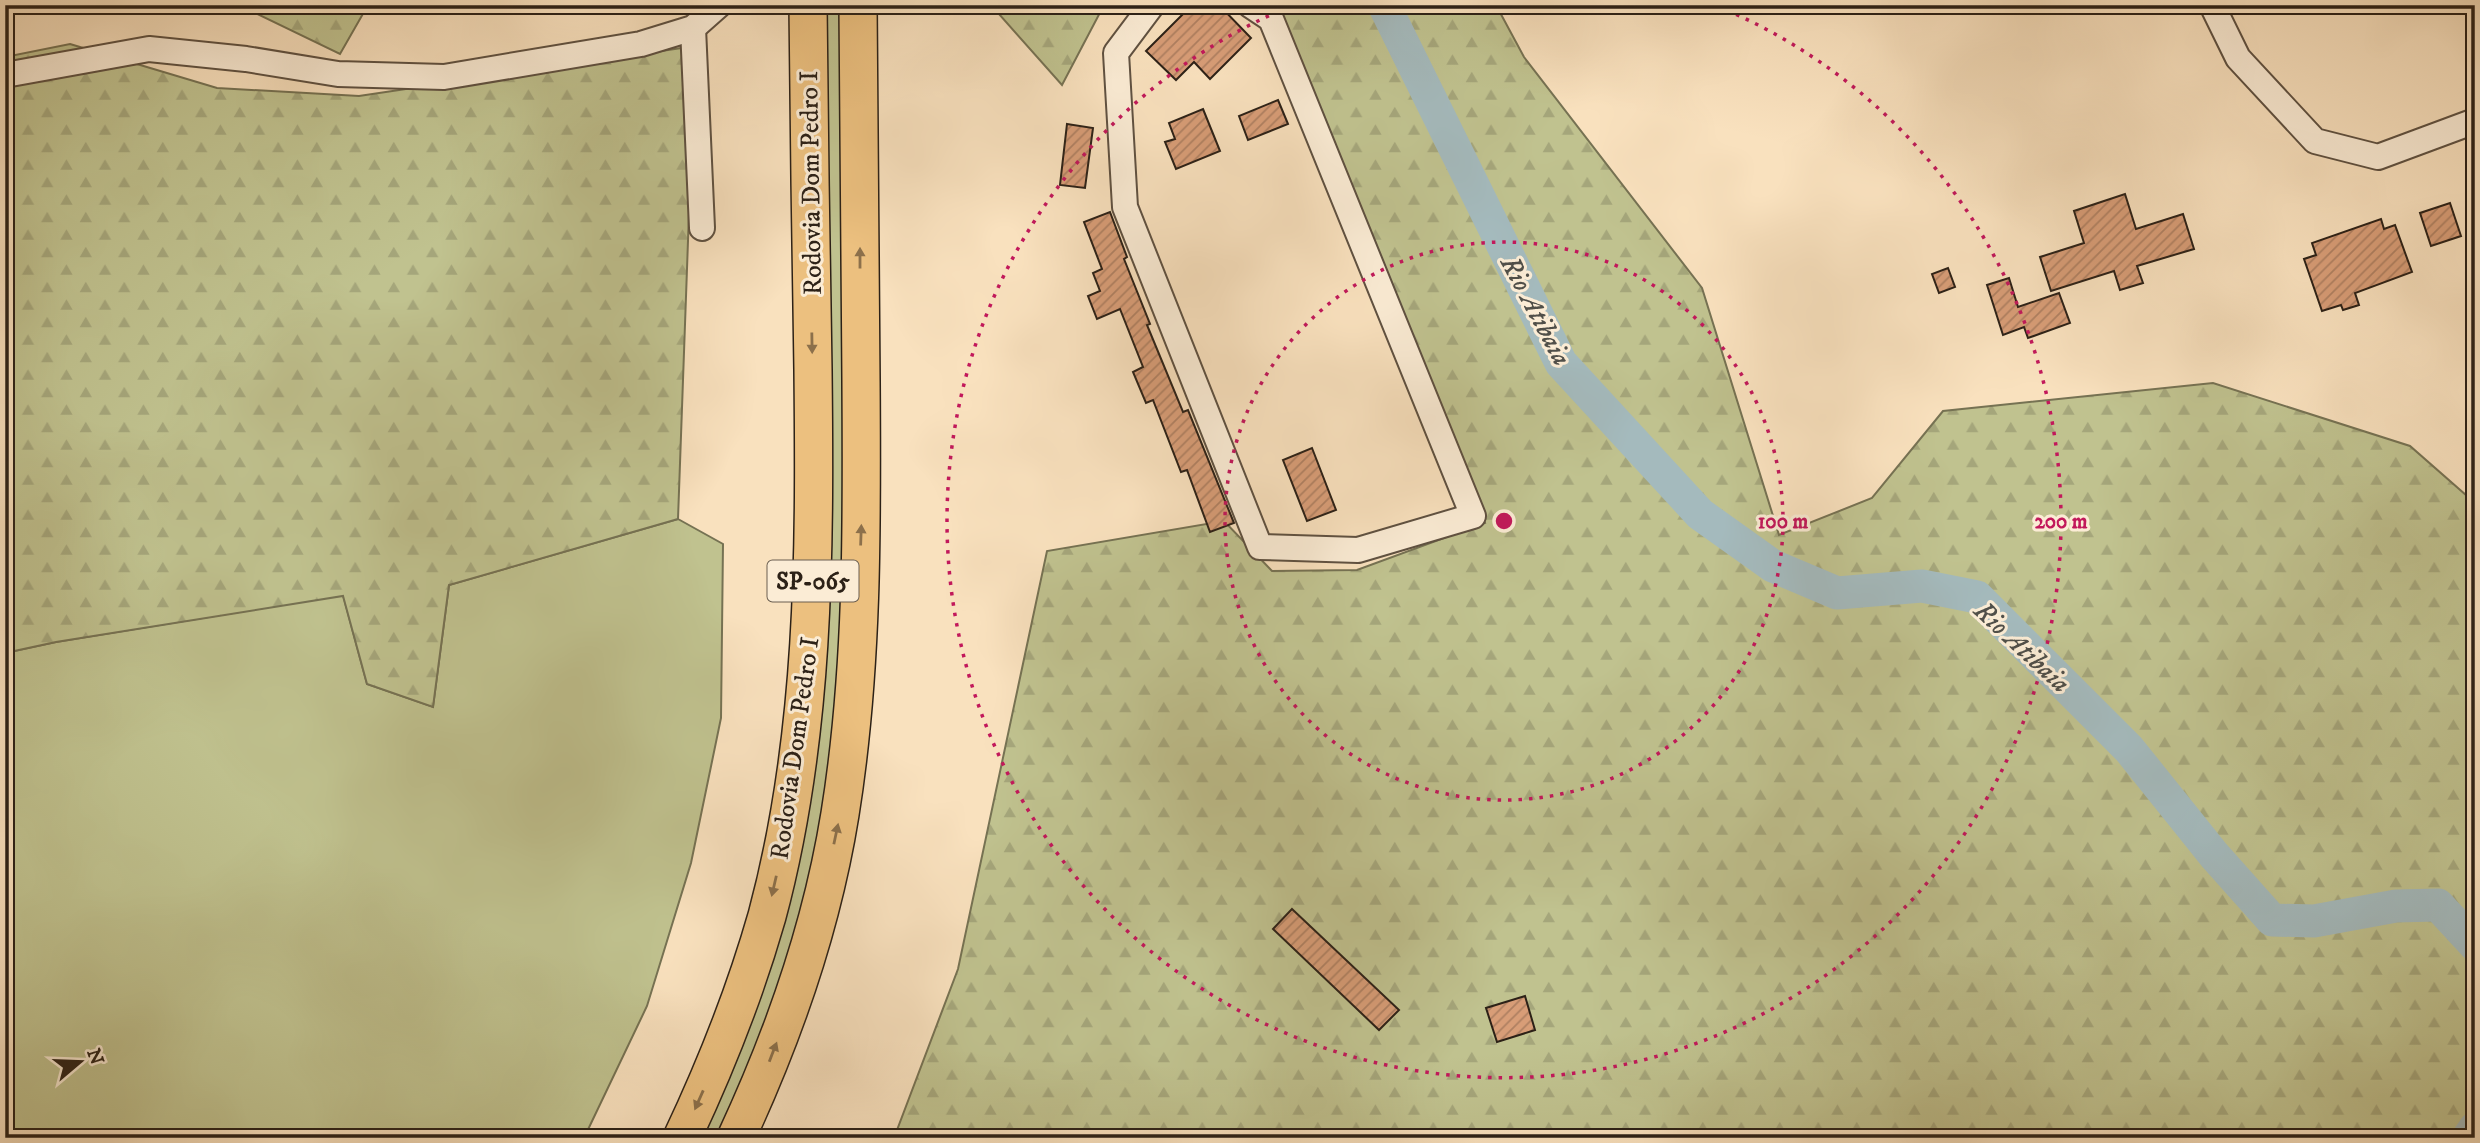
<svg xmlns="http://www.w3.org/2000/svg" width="2480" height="1143" font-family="'IM FELL DW Pica',serif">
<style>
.grass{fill:#c0c28f;stroke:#767253;stroke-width:2}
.forest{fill:url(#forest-firs);stroke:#767253;stroke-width:2}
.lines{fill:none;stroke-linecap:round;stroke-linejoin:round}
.river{stroke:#a4babd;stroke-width:33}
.building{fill:url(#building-hatch);stroke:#2c2117;stroke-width:2}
.minor-casing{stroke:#5f5141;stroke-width:28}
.highway-casing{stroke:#2c2117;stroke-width:40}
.minor{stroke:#fbecd5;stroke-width:24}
.highway{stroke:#ecc07f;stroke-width:37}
.oneway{fill:#8c704b}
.ring{fill:none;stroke:#c2185b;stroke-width:3.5;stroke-dasharray:3.5 7}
.labels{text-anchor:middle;stroke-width:6;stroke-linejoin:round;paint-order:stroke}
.shield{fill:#fbecd5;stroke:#6a5e50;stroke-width:2}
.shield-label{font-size:24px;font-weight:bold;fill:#2c2117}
.street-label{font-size:26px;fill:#2c2117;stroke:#fbecd5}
.water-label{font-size:28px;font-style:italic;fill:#504f49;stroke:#fbecd5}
.centre{fill:#c2185b;stroke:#fbecd5;stroke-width:3.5}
.ring-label{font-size:21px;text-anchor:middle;font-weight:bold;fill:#c2185b;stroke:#fbecd5;stroke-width:6;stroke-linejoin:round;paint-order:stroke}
</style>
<defs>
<pattern id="forest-firs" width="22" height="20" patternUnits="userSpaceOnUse" patternTransform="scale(1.75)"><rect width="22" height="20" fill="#c0c28f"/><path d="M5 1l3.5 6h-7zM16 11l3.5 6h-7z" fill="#a5a67b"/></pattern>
<pattern id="building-hatch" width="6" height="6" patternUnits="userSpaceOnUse" patternTransform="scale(1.75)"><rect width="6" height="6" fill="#d89d77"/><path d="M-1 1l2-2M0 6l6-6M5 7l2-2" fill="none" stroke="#af8061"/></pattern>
</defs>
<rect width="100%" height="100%" fill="#f9e1be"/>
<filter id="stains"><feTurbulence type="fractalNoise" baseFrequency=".00286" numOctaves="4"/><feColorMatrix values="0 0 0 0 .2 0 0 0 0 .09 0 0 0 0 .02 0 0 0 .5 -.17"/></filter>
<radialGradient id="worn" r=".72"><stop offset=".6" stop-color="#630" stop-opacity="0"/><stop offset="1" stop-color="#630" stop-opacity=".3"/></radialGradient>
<!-- grass -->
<g class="grass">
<polygon points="821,5 843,5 845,705 805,921 727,1138 697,1138 780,911"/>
<polygon points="678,519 723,544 721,718 691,863 647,1006 584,1138 5,1138 5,653 56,642 343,595 367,684 433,707 449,585"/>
</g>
<!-- forest -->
<g class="forest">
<polygon points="239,5 368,5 340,54"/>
<polygon points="991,5 1104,5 1062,85"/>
<polygon points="1274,5 1496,5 1524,57 1702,288 1779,535 1872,498 1943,411 2213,383 2410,446 2475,503 2475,1138 894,1138 958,969 1047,551 1224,521 1272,571 1357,570 1485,523"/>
<polygon points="70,44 217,88 359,96 695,46 678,519 449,585 433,707 367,684 343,596 56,642 5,653 5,57"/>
</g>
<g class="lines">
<!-- river -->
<g class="river">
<polyline points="1384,5 1561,363 1700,514 1773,566 1837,593 1922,586 1977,597 2129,749 2214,855 2272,920 2314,921 2396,906 2438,905 2475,945"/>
<polyline points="2468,1138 2475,1128"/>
</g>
</g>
<!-- building -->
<g class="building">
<polygon points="1192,5 1219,5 1251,38 1210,79 1194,62 1176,80 1146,51"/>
<polygon points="1278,100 1288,124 1248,140 1239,116"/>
<polygon points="1203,109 1220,151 1176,169 1165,142 1175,139 1169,123"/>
<polygon points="1067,124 1093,128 1085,188 1060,185"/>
<polygon points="2125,194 2136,229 2183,214 2194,249 2137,266 2143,283 2120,290 2114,271 2051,291 2040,257 2084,243 2074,211"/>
<polygon points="2450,203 2461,236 2431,246 2420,213"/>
<polygon points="1110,212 1127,257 1124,259 1150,324 1147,325 1183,412 1188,410 1234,523 1210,532 1187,470 1181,472 1153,400 1146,403 1133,372 1143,367 1120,309 1097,319 1088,296 1100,291 1093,273 1102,269 1084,222"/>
<polygon points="2381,219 2384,229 2395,225 2412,272 2355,293 2359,305 2343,310 2341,305 2322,311 2304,259 2316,255 2312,243"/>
<polygon points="1948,268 1955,287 1939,293 1932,274"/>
<polygon points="2009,278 2018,307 2059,293 2070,323 2028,338 2024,327 2003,335 1987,285"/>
<polygon points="1312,448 1336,510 1307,521 1283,460"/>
<polygon points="1292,909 1399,1010 1379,1030 1273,929"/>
<polygon points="1525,996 1535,1030 1497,1042 1486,1008"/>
</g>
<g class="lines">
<!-- minor casing -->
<g class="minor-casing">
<g id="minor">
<polyline points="1152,5 1116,53 1125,207 1260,547 1358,550 1473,516 1271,19 1250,5"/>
<polyline points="2212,5 2238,58 2315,141 2378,157 2475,121"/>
<polyline points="693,28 702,228"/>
<polyline points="5,75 149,49 246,59 338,74 444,77 641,44 693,28 719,5"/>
</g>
</g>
<!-- highway casing -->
<g class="highway-casing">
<g id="highway">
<path d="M 682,1138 C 716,1066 745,993 767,916 C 815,738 815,553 813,370 C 811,248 809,127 808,5"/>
<path d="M 736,1138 C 784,1035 822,926 840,814 C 863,671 862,525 861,381 C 860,256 859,131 858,5"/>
</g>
</g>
<!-- minor -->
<use href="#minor" class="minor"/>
<!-- highway -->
<use href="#highway" class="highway"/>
</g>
<!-- one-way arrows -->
<defs><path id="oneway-solid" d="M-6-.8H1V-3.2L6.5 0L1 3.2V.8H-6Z" transform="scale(1.75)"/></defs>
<g class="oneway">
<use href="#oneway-solid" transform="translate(860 258) rotate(-90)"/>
<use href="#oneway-solid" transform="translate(812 343) rotate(89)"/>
<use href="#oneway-solid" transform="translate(861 535) rotate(-88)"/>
<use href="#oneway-solid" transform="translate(836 834) rotate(-78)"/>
<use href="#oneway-solid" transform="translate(774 886) rotate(103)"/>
<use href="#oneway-solid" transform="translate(773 1052) rotate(-69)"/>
<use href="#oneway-solid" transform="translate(699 1100) rotate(114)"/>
</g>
<!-- distance rings -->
<g class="ring">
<circle cx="1504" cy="521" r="279"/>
<path d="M1717 6A557 557 0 1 1 1291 6"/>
</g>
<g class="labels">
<!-- shield labels -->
<rect class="shield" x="767.5" y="560.5" width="91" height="41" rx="5"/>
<g class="shield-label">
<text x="813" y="589">SP-065</text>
</g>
<!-- street labels -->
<g class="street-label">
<text transform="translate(810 183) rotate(-91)" y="9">Rodovia Dom Pedro I</text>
<text transform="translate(794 748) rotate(-82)" y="9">Rodovia Dom Pedro I</text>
</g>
<!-- water labels -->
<g class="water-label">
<text transform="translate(1537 310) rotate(62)" y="10">Rio Atibaia</text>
<text transform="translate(2023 646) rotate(43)" y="10">Rio Atibaia</text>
</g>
</g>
<circle cx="1504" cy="521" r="10" class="centre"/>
<g class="ring-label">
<text x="1783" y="528">100 m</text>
<text x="2061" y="528">200 m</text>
</g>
<!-- margin -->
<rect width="2480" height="1143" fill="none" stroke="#f9e1be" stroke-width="28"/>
<rect x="7" y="7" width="2466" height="1129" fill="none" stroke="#2c2117" stroke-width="3.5"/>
<rect x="14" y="14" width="2452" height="1115" fill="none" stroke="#2c2117" stroke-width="2"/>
<!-- north arrow -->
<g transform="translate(80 1062) rotate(71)" stroke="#fbecd5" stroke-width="5" paint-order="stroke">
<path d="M0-5L12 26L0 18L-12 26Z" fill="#2c2117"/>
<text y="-10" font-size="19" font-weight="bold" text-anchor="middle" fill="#2c2117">N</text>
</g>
<rect width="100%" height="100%" filter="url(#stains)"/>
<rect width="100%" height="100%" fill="url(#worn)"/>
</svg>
